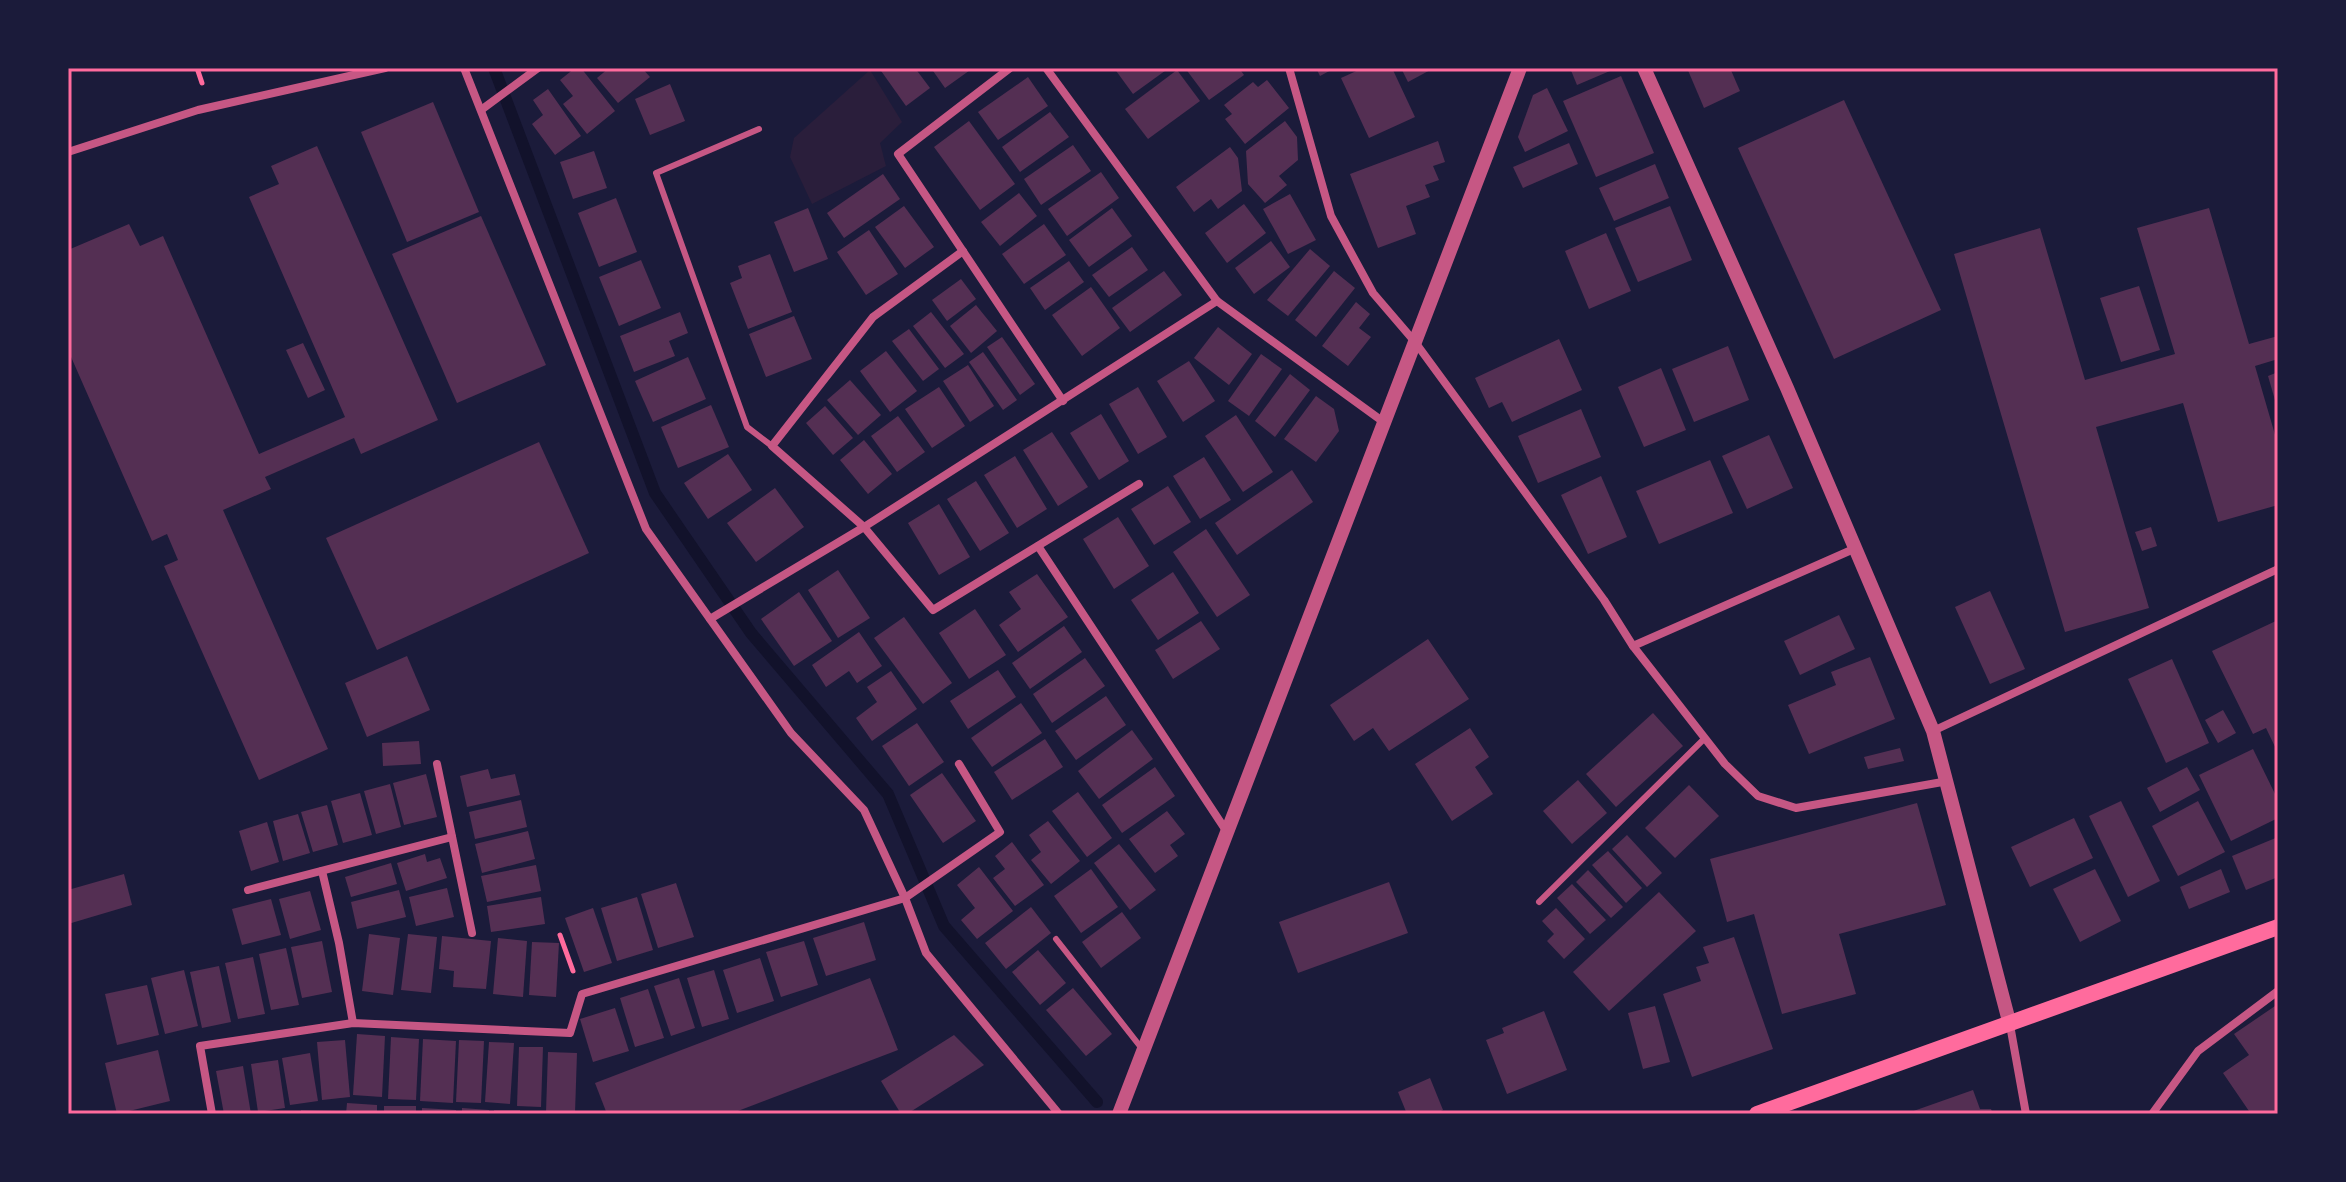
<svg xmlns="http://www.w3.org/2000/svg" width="2346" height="1182" font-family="'IBM Plex Sans',sans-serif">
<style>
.green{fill:#2a1e3b}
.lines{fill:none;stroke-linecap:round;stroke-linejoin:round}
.stream{stroke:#12122b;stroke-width:12}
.building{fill:#542f53}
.path{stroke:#ff6b9d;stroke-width:5}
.service{stroke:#c65784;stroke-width:6}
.minor{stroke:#c65784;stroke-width:8}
.tertiary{stroke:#c65784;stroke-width:14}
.secondary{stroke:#ff6b9d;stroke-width:16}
.neatline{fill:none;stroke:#ff6b9d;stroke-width:3}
</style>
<rect width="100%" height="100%" fill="#1b1b3a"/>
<!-- green -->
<polygon class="green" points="870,70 902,122 880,143 886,166 812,204 790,157 794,138"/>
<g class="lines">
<!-- stream -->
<polyline class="stream" points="494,68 655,493 751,633 888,794 944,926 1097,1102"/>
</g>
<!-- building -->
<g class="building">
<polygon points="575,68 581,68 615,111 587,134 563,104 573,96 560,80"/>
<polygon points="609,68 642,68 650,77 618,103 597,78"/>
<polygon points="879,68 915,68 930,88 906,106"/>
<polygon points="931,68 973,68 945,88"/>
<polygon points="1114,68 1169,68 1133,94"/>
<polygon points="1185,68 1239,68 1244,75 1209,100"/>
<polygon points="1316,68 1335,68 1320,76"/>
<polygon points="1363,68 1392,68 1415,117 1369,138 1341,78"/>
<polygon points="1401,68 1434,68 1408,82"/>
<polygon points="1570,68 1617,68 1577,85"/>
<polygon points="1687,68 1730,68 1740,91 1704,108"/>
<polygon points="1177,70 1200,101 1148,139 1125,109"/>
<polygon points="1621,76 1654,153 1596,177 1563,101"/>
<polygon points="1028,77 1048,106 998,140 978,112"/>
<polygon points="1267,80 1289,108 1245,144 1225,119 1232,114 1224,105 1253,82 1258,87"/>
<polygon points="670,84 685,121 650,135 635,99"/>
<polygon points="1547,88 1568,131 1525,152 1518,137 1533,95"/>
<polygon points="548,89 581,136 555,155 532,124 543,115 533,100"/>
<polygon points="1844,100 1941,310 1834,359 1738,148"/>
<polygon points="433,102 479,212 407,242 361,132"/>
<polygon points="1050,112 1069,137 1020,172 1002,147"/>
<polygon points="969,121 1015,184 980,210 934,147"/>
<polygon points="1285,121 1297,137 1298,160 1279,176 1287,185 1265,203 1248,184 1246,151"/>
<polygon points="1438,141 1445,162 1433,166 1439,180 1425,185 1430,197 1406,206 1416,234 1378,248 1350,174"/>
<polygon points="1569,143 1578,164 1523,188 1513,167"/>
<polygon points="1073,145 1091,171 1041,205 1024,179"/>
<polygon points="317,146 438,420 361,454 354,438 265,477 271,489 223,510 328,749 259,780 164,566 178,560 167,534 152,541 68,350 68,250 129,224 140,246 163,236 259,454 345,417 249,197 279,184 271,166"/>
<polygon points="1230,147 1238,158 1242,191 1218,209 1211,199 1194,212 1176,187"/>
<polygon points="594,151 607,188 573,199 560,162"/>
<polygon points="1655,164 1669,198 1614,221 1599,188"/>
<polygon points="1101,172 1119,198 1067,236 1048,209"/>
<polygon points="883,174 900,199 844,238 827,213"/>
<polygon points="1019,193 1037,216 1000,246 981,222"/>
<polygon points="1290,194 1316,240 1288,254 1263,209"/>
<polygon points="616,198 637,252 599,267 578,213"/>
<polygon points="1244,204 1266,233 1227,263 1205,233"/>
<polygon points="904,206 934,247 905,268 875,227"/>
<polygon points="1670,206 1692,260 1638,282 1615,228"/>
<polygon points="808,208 828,259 794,272 774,222"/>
<polygon points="1112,208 1132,236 1089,267 1069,240"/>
<polygon points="2209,208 2249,344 2278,336 2278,359 2255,366 2278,445 2278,505 2218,522 2183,403 2096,427 2149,608 2065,632 1954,254 2040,228 2085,380 2175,354 2137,228"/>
<polygon points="481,216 546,365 457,403 392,254"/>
<polygon points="1044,224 1066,255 1024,284 1002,254"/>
<polygon points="869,230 898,274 866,295 837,252"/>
<polygon points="1606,233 1631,291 1589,309 1565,251"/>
<polygon points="1271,241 1290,267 1254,294 1235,268"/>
<polygon points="1132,247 1148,270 1109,297 1092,275"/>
<polygon points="1310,249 1330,266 1288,316 1267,300"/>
<polygon points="770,254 792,312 748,329 730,283 742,278 738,266"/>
<polygon points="641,260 661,308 619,326 599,277"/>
<polygon points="1069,261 1084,282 1045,310 1030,288"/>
<polygon points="1164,271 1182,295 1130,332 1112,308"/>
<polygon points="1334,271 1355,288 1316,337 1295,320"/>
<polygon points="961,279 976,299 947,321 932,300"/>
<polygon points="2139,286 2160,350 2121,362 2100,298"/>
<polygon points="1091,287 1120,328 1082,356 1052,315"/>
<polygon points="1356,302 1370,314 1359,328 1371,337 1348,366 1322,346"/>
<polygon points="976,305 997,331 971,353 950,326"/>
<polygon points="680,312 688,333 669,341 675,356 634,372 620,336"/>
<polygon points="931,312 964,354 945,368 913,326"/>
<polygon points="794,316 812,359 766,377 749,334"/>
<polygon points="1218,327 1252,354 1229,385 1194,358"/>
<polygon points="909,329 939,369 923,381 892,341"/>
<polygon points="1002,337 1035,384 1020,395 987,347"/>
<polygon points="1559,339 1582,390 1512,422 1502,402 1489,408 1475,378"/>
<polygon points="303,343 325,390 308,398 286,350"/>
<polygon points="1728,346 1749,400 1694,422 1672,369"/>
<polygon points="886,351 917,391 890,412 860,371"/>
<polygon points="983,352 1017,400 1003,410 969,362"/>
<polygon points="1261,354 1282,369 1249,416 1228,401"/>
<polygon points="688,357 706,399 653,422 635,381"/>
<polygon points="1189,361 1215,401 1183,422 1157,381"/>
<polygon points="968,365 994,406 970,422 943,381"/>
<polygon points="1661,368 1686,430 1644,447 1618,387"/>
<polygon points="2278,372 2278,407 2277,407 2268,376"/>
<polygon points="1290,374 1310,390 1275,437 1255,421"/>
<polygon points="850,380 881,415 858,435 827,400"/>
<polygon points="939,387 965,426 932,448 905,409"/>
<polygon points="1138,387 1167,437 1138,454 1109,404"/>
<polygon points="1316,396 1334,409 1339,431 1316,462 1284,439"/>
<polygon points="711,405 729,447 678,468 661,427"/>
<polygon points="825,406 853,438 833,455 806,423"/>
<polygon points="1581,409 1601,457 1538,483 1518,436"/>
<polygon points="1101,414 1129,461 1099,480 1070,433"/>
<polygon points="1236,415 1273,472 1243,492 1205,436"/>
<polygon points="898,416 925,452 897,472 871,436"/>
<polygon points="1052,432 1088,487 1058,506 1023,450"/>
<polygon points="1769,435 1793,488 1747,509 1722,456"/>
<polygon points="864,440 892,474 868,494 840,460"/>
<polygon points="539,442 589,553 377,650 326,538"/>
<polygon points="728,454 752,490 708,519 684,483"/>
<polygon points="1015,456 1047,509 1017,528 984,475"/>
<polygon points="1204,457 1231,500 1200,519 1173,476"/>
<polygon points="1710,460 1733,513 1659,544 1636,491"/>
<polygon points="1292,470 1313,502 1237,555 1215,523"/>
<polygon points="1601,476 1627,537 1588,554 1561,495"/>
<polygon points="976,481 1009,533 980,551 947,499"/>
<polygon points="1168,486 1191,522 1154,545 1131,509"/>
<polygon points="775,488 804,527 756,562 727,523"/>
<polygon points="939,504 970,557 939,575 908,523"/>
<polygon points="1118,517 1149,566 1114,589 1083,539"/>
<polygon points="2151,527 2157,546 2142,551 2135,532"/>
<polygon points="1206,529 1250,595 1217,617 1173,552"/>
<polygon points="838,570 870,618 838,638 808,590"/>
<polygon points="1173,572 1199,613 1158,640 1131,600"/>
<polygon points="1037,574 1068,617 1018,652 999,625 1021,609 1009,592"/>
<polygon points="1990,591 2025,669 1990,684 1955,607"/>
<polygon points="799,592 832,641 794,666 761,619"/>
<polygon points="975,609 1006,655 969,679 939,633"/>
<polygon points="1839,615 1855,649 1800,675 1784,641"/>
<polygon points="904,617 952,683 923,704 874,638"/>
<polygon points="2278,620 2278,753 2266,728 2253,734 2212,651"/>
<polygon points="1201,621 1220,649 1173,679 1155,650"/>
<polygon points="1064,626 1082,652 1030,689 1012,663"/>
<polygon points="859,632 882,666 857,683 849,671 826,687 812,665"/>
<polygon points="1428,639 1469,699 1389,751 1373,728 1354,741 1330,705"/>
<polygon points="407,656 430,710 367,737 345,683"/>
<polygon points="1870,657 1895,719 1809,754 1788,705 1836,685 1831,672"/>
<polygon points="1085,658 1105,686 1052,723 1033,694"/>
<polygon points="2172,659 2209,743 2166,763 2128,679"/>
<polygon points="998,670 1016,697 968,729 950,701"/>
<polygon points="891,671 917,709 872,741 856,718 877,702 867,687"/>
<polygon points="1106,696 1126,725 1076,760 1055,731"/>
<polygon points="1021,703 1042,733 992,767 971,738"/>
<polygon points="2223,710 2236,733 2218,743 2205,720"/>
<polygon points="1653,713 1683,746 1616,807 1586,774"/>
<polygon points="917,723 944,762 909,786 882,746"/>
<polygon points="1470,728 1489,757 1475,767 1493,794 1452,821 1415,764"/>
<polygon points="1132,730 1153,759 1099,799 1078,771"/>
<polygon points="1045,739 1063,767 1012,800 994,772"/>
<polygon points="419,741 421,764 383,766 382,743"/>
<polygon points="1900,748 1904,761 1868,769 1864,757"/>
<polygon points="2253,749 2278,800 2278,818 2231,841 2199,775"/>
<polygon points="1155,767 1175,796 1122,833 1102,805"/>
<polygon points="2187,767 2200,790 2160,812 2147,788"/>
<polygon points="488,769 491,779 515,774 520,795 467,807 460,776"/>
<polygon points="942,773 976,821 943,843 910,795"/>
<polygon points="426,774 437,817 404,825 393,783"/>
<polygon points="1578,780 1607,813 1572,844 1543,811"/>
<polygon points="390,784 401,827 376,834 364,791"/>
<polygon points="1689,785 1719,816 1675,858 1645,828"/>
<polygon points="1078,792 1112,838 1087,857 1052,811"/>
<polygon points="360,793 372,835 343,843 331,801"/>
<polygon points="521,800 527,827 475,839 469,812"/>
<polygon points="2121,801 2160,881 2128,897 2089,816"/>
<polygon points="2198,801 2225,852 2178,876 2152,826"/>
<polygon points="1917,803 1946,905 1839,934 1856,994 1782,1014 1754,914 1727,922 1710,859"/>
<polygon points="327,805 338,845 313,852 301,812"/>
<polygon points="1167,811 1185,834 1170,845 1178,856 1155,873 1129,839"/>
<polygon points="298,814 310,853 283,861 273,821"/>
<polygon points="2074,818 2093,858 2030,887 2011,847"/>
<polygon points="1048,821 1080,861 1051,884 1031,860 1041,852 1029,835"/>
<polygon points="267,822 279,862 251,871 239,831"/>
<polygon points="528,831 535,859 482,873 475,844"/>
<polygon points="1627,835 1662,873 1647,887 1612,849"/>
<polygon points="2278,837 2278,877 2246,890 2232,856"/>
<polygon points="1012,842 1044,885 1015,906 993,878 1005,869 995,856"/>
<polygon points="1119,844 1156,890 1130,910 1094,863"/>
<polygon points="1608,851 1642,888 1626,903 1592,865"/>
<polygon points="425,854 427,862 440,858 447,878 406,891 397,863"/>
<polygon points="391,863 397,884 351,897 345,877"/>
<polygon points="536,865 541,891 487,902 481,876"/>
<polygon points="979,867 1013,911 977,939 961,920 975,908 957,885"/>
<polygon points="1091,869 1118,907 1081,933 1054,896"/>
<polygon points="2095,869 2121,921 2080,942 2053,889"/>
<polygon points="2221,869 2230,892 2189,909 2180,887"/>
<polygon points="1588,870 1623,907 1611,918 1576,882"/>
<polygon points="124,874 132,905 68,924 68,890"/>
<polygon points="1389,882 1408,933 1298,973 1279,922"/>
<polygon points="676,883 694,937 658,948 641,894"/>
<polygon points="1572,884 1606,920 1590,934 1557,898"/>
<polygon points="447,888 454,917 416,926 409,897"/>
<polygon points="399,890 406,917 357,929 351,902"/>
<polygon points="310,891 321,930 290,939 279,899"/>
<polygon points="1659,892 1696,931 1609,1011 1573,972"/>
<polygon points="541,897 545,924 491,932 487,906"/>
<polygon points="637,897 653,950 617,961 601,908"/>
<polygon points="271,899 281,935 242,945 232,909"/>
<polygon points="1031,907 1051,933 1006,969 985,943"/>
<polygon points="593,908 612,963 584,972 565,918"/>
<polygon points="1556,908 1585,939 1564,959 1547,941 1554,934 1542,921"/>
<polygon points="1122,912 1141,938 1101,968 1082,942"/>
<polygon points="864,922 876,960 826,976 813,938"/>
<polygon points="369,934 400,938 393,995 362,991"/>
<polygon points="408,934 437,937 431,993 401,990"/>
<polygon points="442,936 491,941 486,989 453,987 454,971 439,969"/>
<polygon points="1734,937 1773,1049 1692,1077 1663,994 1701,981 1696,967 1709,963 1703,947"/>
<polygon points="498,938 527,941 523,997 493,994"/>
<polygon points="322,941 332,992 302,998 291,947"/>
<polygon points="804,941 818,985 781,997 766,952"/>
<polygon points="532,942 559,943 556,997 529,995"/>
<polygon points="286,948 299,1005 271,1010 259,954"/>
<polygon points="1038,950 1066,983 1040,1005 1012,972"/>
<polygon points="253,957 265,1014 238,1019 225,963"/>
<polygon points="760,958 774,1001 737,1013 723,970"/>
<polygon points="219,966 231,1022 202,1028 190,972"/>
<polygon points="184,970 198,1026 165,1034 151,978"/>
<polygon points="714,970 729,1019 702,1027 687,978"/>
<polygon points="679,978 695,1028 671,1036 654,986"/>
<polygon points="870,978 898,1050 730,1114 607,1114 595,1083"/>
<polygon points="147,985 159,1035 117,1045 105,994"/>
<polygon points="1073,988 1112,1034 1086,1056 1046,1010"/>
<polygon points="648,989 664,1038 635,1047 620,998"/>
<polygon points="2278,1004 2278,1111 2274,1114 2251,1114 2223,1073 2249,1055 2234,1034"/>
<polygon points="1655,1006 1670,1062 1643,1069 1628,1013"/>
<polygon points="615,1008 629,1051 593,1062 580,1019"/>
<polygon points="1544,1011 1567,1070 1507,1094 1486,1040 1504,1033 1502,1028"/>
<polygon points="357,1034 385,1036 382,1097 353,1095"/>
<polygon points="954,1035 984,1065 907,1114 901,1114 881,1081"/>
<polygon points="391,1037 419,1039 416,1100 388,1099"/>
<polygon points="423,1039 456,1041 453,1103 420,1101"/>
<polygon points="345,1040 350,1097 322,1100 317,1042"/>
<polygon points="459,1040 484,1041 481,1103 456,1102"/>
<polygon points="489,1042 514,1043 510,1104 485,1102"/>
<polygon points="519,1047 543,1047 541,1107 517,1106"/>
<polygon points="158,1050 170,1101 117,1114 105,1063"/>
<polygon points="548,1052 577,1053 575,1113 546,1112"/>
<polygon points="310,1053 318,1101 290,1105 282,1058"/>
<polygon points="278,1060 285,1108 258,1112 251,1064"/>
<polygon points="243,1066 251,1114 224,1114 216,1071"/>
<polygon points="1430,1078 1443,1110 1434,1114 1407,1114 1398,1092"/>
<polygon points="1973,1090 1980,1109 1991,1109 1993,1114 1905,1114"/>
<polygon points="347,1103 377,1105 377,1114 346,1114"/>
<rect x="384" y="1106" width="32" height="8"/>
<polygon points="422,1108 456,1110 456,1114 422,1114"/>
<polygon points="462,1108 489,1110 489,1114 462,1114"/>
<polygon points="301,1110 337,1111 337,1114 301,1114"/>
<rect x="494" y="1110" width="26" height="4"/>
</g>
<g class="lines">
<!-- path -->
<g class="path">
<polyline points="197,68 202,83"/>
<polyline points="560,935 573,971"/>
</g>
<!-- service -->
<g class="service">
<polyline points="759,129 656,173 747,427 772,446"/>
<polyline points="1539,902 1705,738"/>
<polyline points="1056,939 1143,1050"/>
</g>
<!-- minor -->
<g class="minor">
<polyline points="464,68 646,529 791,733 864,810 905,898 926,953 1059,1114"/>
<polyline points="1010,68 898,154 1063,401"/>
<polyline points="1046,68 1217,301 1385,423"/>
<polyline points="1289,68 1331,216 1373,293 1415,342 1604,600 1633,646 1725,764 1758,796 1796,808 1948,781"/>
<polyline points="481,110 538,68"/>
<polyline points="68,152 198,110 385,68"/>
<polyline points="963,251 873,317 772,446 864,527 933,610 1139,484"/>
<polyline points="1038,546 1227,832"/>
<polyline points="710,619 864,527 1217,301"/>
<polyline points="1633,646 1856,548"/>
<polyline points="1933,731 2278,569"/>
<polyline points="437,764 472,933"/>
<polyline points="322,871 339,943 353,1023"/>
<polyline points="248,890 452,837"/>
<polyline points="2010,1025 2026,1114"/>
<polyline points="212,1114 200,1046 353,1023 570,1033 582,994 905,898 1000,832 959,764"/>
<polyline points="2152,1114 2198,1051 2278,991"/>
</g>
<!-- tertiary -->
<g class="tertiary">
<polyline points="1644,68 1787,388 1933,731 2010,1025"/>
<polyline points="1119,1114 1520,68"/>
</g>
<!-- secondary -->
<polyline class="secondary" points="1757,1114 2278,927"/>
</g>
<!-- border -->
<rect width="2346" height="1182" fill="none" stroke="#1b1b3a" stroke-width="140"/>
<rect x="70" y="70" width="2206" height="1042" class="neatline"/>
</svg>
